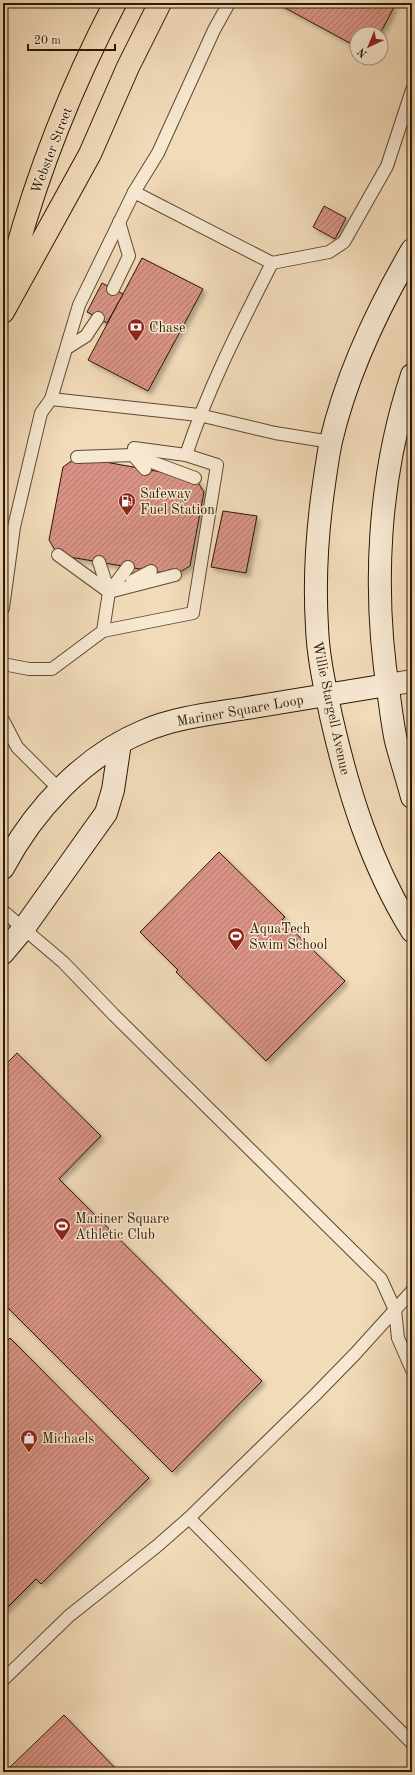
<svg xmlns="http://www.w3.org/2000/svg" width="415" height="1775" font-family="'Old Standard TT',serif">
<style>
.building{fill:url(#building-hatch);stroke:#2c1802;filter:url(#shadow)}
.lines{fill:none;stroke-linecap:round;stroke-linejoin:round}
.lane-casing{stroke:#5e4930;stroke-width:14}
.street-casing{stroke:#5e4930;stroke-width:24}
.secondary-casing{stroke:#2c1802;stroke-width:24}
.primary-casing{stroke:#2c1802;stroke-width:24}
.lane{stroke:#f7e8d2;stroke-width:12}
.street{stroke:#f7e8d2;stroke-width:22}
.secondary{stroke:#f7e8d2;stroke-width:22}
.primary{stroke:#f2dbb9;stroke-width:22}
.labels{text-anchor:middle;stroke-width:3;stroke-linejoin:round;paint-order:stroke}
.street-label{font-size:14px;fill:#2c1802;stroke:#f7e8d2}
.poi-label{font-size:14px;fill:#2c1802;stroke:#f7e8d2;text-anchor:start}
</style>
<defs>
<pattern id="building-hatch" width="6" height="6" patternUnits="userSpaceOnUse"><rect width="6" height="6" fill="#d99386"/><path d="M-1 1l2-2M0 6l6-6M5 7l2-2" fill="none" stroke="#b0776b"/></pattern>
<filter id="shadow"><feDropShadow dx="3.5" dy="3.5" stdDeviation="2" flood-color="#0004"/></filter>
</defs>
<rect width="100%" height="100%" fill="#f2dbb9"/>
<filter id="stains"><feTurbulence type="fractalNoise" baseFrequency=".005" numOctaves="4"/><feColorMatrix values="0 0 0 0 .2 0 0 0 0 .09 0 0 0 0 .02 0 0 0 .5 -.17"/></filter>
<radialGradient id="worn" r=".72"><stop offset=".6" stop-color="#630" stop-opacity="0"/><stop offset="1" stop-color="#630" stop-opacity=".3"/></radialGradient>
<!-- building -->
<g class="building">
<polygon points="276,3 389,3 394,7 380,34 357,34 357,47"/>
<polygon points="324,206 346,218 335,239 313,227"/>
<polygon points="142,258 203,289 148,391 88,360"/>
<polygon points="102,283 123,294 107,323 87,312"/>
<polygon points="77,457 195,478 204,492 190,566 175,575 58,555 49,540 63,467"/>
<polygon points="223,511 257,516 246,573 211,567"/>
<polygon points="219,852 285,917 282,920 345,981 266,1061 176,972 178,970 140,932"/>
<polygon points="17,1053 101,1136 59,1179 262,1381 172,1472 3,1303 3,1067"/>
<polygon points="10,1338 149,1478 41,1584 36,1579 3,1612 3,1345"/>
<polygon points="64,1715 119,1772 8,1772 7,1770"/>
</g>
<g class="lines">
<!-- lane casing -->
<g class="lane-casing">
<g id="lane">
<polyline points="134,192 272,263 329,252 344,242 387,166 412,90"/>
<polyline points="113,289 129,256 119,222"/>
<polyline points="67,348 86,336 98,318"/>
<polyline points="51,399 79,305 134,192 158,153 214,30 229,3"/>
<polyline points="77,457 133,455 195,478"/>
<polyline points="145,469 133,455 134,448 186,455"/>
<polyline points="58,555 109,592 175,575"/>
<polyline points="99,562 109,592 103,631"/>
<polyline points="132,581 151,571"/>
<polyline points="109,592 128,567"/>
<polyline points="3,608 14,527 41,413 51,399 199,415 275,433 331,442"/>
<path d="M 3,664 L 29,669 L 52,669 L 103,631 L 193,613 L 217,465 L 186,455 C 208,388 240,326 272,263"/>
<polyline points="3,720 17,747 60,790"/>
<polyline points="3,911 63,962 114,1015 381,1279 395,1310 398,1338 412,1370"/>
<polyline points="189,1518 412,1743"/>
<polyline points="3,1680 69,1616 157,1546 189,1518 315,1395 355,1354 412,1291"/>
</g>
</g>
<!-- street casing -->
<g class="street-casing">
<polyline id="street" points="387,685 412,681"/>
</g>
<!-- secondary casing -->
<g class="secondary-casing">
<g id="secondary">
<path d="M 412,250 C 377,310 347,373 331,441 C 328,455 326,470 324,484 C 317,532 314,579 317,627 C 318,657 325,687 331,716 C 348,791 371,865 412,931"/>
<path d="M 412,375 C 378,477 372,590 389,696 C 391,711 393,727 396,741 C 401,760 407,778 412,797"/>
<path d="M 3,868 C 33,811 83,756 144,731 C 174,718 209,714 241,709 C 290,701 339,693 387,685"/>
<polyline points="3,953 24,928 106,813 113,790 120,743"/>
</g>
</g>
<!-- primary casing -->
<g class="primary-casing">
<g id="primary">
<path d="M 7,287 C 31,189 68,93 115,3"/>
<polyline points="3,312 90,154 128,67 160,3"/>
</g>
</g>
<!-- lane -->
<use href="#lane" class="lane"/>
<!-- street -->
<use href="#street" class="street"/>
<!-- secondary -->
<use href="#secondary" class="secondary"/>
<!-- primary -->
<use href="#primary" class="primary"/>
</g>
<!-- icons -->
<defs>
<g id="bank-pin" transform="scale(0.9)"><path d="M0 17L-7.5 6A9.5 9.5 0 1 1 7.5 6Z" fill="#8f2418" stroke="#f7e8d2"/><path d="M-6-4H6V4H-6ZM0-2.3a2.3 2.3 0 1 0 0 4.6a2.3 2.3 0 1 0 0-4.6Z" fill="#fff"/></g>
<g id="fuel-pin" transform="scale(0.9)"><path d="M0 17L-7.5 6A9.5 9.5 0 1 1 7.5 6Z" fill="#8f2418" stroke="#f7e8d2"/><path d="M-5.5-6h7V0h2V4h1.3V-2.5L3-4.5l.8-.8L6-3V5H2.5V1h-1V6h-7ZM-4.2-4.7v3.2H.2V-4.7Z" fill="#fff"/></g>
<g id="stadium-pin" transform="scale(0.9)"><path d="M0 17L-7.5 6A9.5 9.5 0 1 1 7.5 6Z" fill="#8f2418" stroke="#f7e8d2"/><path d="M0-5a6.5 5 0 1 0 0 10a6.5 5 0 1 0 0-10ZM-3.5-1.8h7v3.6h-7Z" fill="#fff"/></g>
<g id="shop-pin" transform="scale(0.9)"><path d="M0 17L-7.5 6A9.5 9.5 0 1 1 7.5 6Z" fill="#8f2418" stroke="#f7e8d2"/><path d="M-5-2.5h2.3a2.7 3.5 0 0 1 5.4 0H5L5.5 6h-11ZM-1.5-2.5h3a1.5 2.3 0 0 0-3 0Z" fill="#fff"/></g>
</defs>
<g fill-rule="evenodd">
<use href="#bank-pin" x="136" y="327"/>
<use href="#fuel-pin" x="127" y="501"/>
<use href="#stadium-pin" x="236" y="936"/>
<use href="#stadium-pin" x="62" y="1226"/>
<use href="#shop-pin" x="29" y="1438"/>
</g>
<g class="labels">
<!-- street labels -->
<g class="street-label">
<text transform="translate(51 150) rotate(-69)" y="5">Webster Street</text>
<text transform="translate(332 708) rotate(78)" y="5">Willie Stargell Avenue</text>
<text transform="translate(240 710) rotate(-10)" y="5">Mariner Square Loop</text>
</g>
<!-- poi labels -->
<g class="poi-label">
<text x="149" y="332">Chase</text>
<text x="140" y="498">Safeway<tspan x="140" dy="16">Fuel Station</tspan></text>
<text x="249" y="933">AquaTech<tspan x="249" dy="16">Swim School</tspan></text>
<text x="75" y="1223">Mariner Square<tspan x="75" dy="16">Athletic Club</tspan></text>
<text x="42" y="1443">Michaels</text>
</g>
</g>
<!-- margin -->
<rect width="415" height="1775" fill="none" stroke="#f2dbb9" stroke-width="16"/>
<rect x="4" y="4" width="407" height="1767" fill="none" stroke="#2c1802" stroke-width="2"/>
<rect x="8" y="8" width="399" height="1759" fill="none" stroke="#2c1802"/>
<!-- north arrow -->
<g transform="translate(369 46) rotate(224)"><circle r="19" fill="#f7e8d2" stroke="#a6957f"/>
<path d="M0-3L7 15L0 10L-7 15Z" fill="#8f2418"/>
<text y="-6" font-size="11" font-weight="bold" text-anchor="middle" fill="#2c1802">N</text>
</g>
<!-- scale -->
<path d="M28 44v6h87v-6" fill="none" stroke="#2c1802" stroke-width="2"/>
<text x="34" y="44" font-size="12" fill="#2c1802" stroke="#f7e8d2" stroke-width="3" paint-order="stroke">20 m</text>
<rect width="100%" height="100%" filter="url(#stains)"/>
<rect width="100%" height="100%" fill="url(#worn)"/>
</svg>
